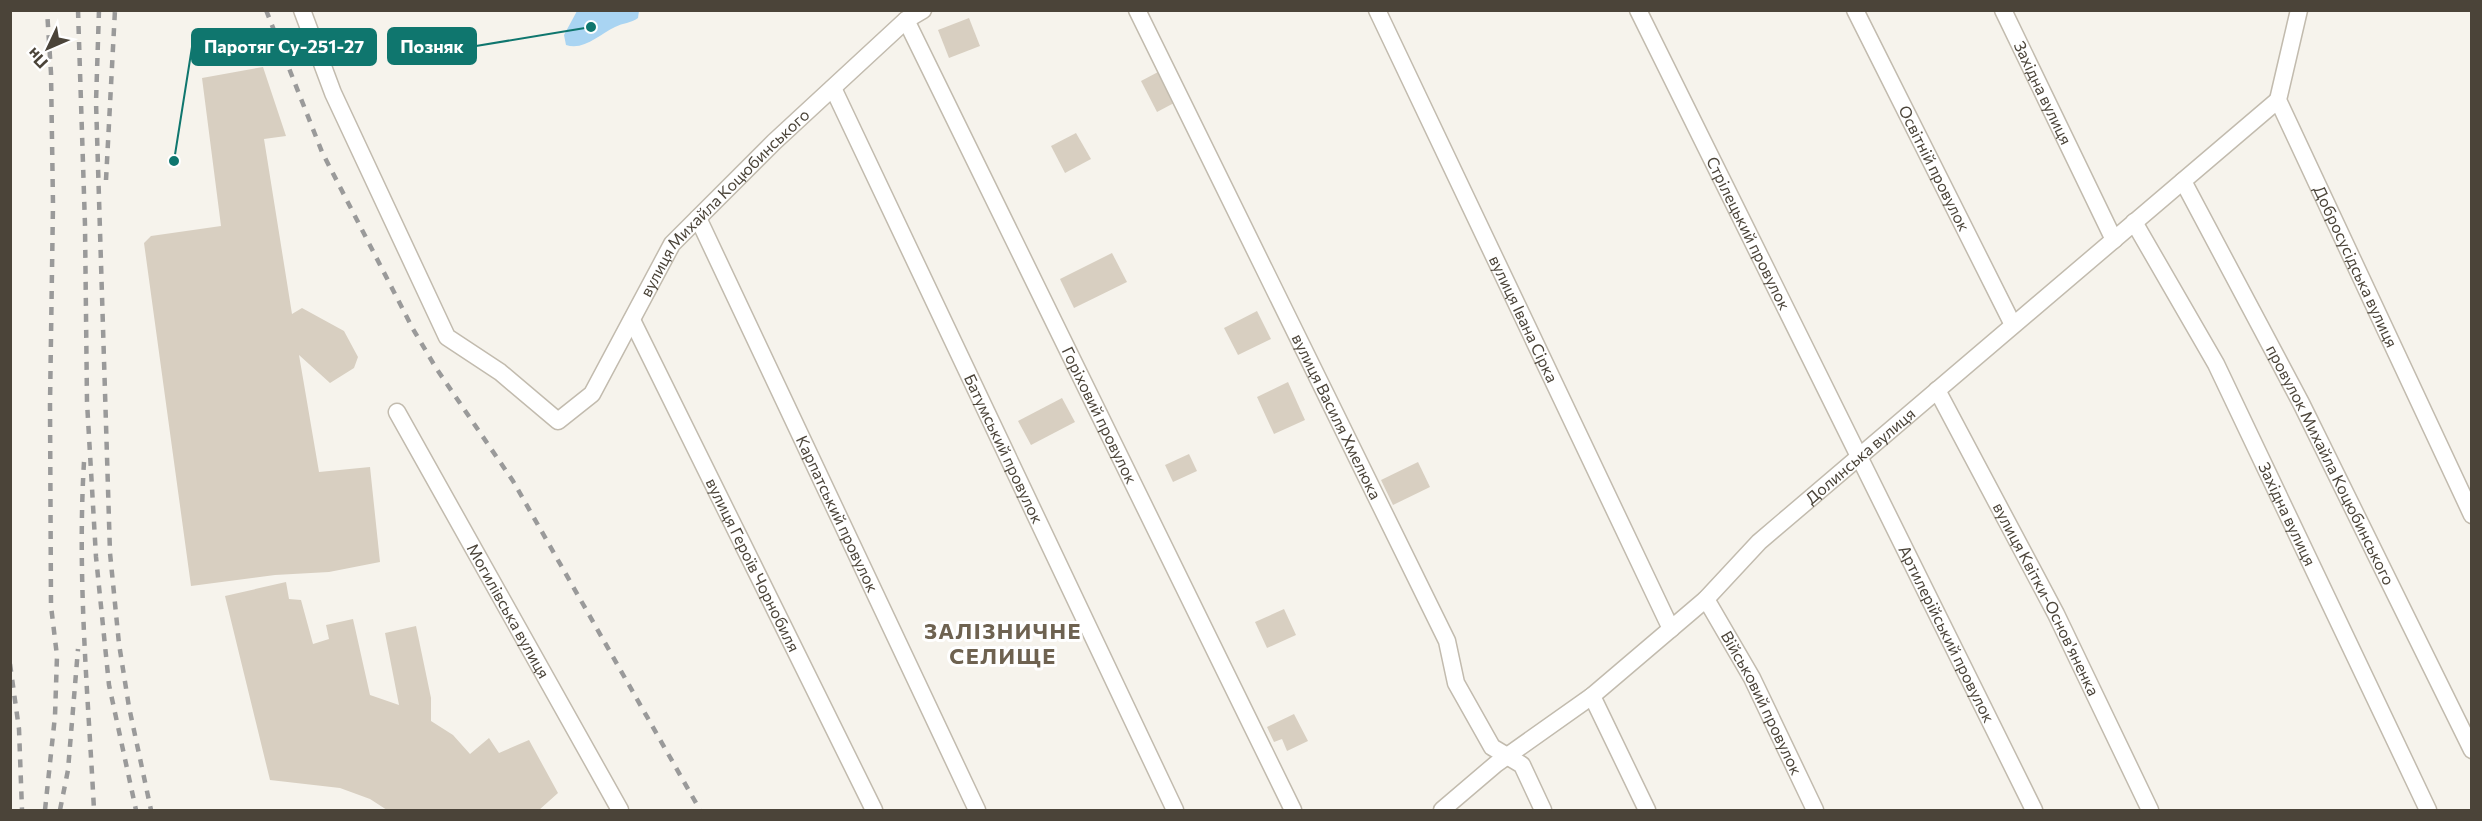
<svg xmlns="http://www.w3.org/2000/svg" width="2482" height="821" font-family="Commissioner,sans-serif">
<style>
.water{fill:#a9d4f2}
.building{fill:#d8cfc1}
.lines{fill:none;stroke-linecap:round;stroke-linejoin:round}
.street-casing{stroke:#c2bbae;stroke-width:19}
.street{stroke:#fff;stroke-width:16}
.rail{stroke:#9a9a9a;stroke-width:4.5;stroke-dasharray:8 8;stroke-linecap:butt}
.labels{text-anchor:middle;stroke-width:6;stroke-linejoin:round;paint-order:stroke}
.street-label{font-size:16px;fill:#4b4439;stroke:#fff}
.district-label{font-size:22px;font-weight:bold;letter-spacing:1.5px;fill:#6e6250;stroke:#fff}
.leader{fill:none;stroke:#0f766e;stroke-width:2}
.callout-dot{fill:#0f766e;stroke:#fff;stroke-width:2}
.callout{fill:#0f766e;stroke:#0f766e;stroke-width:2}
.callout-label{font-size:18px;text-anchor:middle;font-weight:bold;fill:#fff}
</style>
<rect width="100%" height="100%" fill="#f6f3ec"/>
<!-- water -->
<path class="water" d="M 577,11 L 577,10 L 639,11 L 638,18 C 631,23 623,23 615,27 C 600,34 584,51 566,45 L 564,35 Z"/>
<!-- building -->
<g class="building">
<polygon points="969,18 980,46 949,58 938,30"/>
<polygon points="263,67 286,136 264,139 292,314 302,308 344,331 358,357 354,368 330,383 299,355 319,472 370,467 380,562 329,572 275,575 191,586 144,243 151,236 221,226 202,78"/>
<polygon points="1158,72 1174,103 1157,112 1141,81"/>
<polygon points="1076,133 1091,159 1065,173 1051,146"/>
<polygon points="1112,253 1127,282 1074,308 1060,279"/>
<polygon points="1257,311 1271,339 1238,355 1224,328"/>
<polygon points="1288,382 1305,420 1274,434 1257,397"/>
<polygon points="1062,398 1075,422 1031,445 1018,421"/>
<polygon points="1189,454 1197,471 1173,482 1165,465"/>
<polygon points="1418,462 1430,487 1393,505 1381,480"/>
<polygon points="286,582 289,599 301,600 313,644 329,639 326,625 353,619 370,695 399,705 385,633 416,626 431,698 431,721 453,735 470,754 489,738 499,753 529,740 558,793 539,810 387,810 370,799 340,788 270,780 225,596"/>
<polygon points="1284,609 1296,635 1267,648 1255,622"/>
<polygon points="1294,714 1308,741 1287,751 1282,739 1274,742 1267,727"/>
</g>
<g class="lines">
<!-- street casing -->
<g class="street-casing">
<g id="street">
<path id="s1" d="M 302,10 L 333,93 L 447,337 L 500,372 L 558,421 L 592,394 L 672,244 L 774,142 L 906,20 L 923,10"/>
<path id="s2" d="M 1137,10 L 1447,641 L 1456,683 L 1492,747 L 1522,765 L 1543,810"/>
<path id="s3" d="M 1377,10 L 1671,629"/>
<path id="s4" d="M 1638,10 L 2034,810"/>
<path id="s5" d="M 1855,10 L 2013,325"/>
<path id="s6" d="M 2003,10 L 2114,240"/>
<path id="s7" d="M 2299,10 L 2278,100 L 2472,515"/>
<path id="s8" d="M 906,20 L 1293,810"/>
<path id="s9" d="M 833,88 L 1175,810"/>
<path id="s10" d="M 2183,181 L 2301,403 L 2472,750"/>
<path id="s11" d="M 698,218 L 977,810"/>
<path id="s12" d="M 2134,222 L 2216,364 L 2428,810"/>
<path id="s13" d="M 632,320 L 874,810"/>
<path id="s14" d="M 1937,390 L 2056,614 L 2150,810"/>
<path id="s15" d="M 397,412 L 620,810"/>
<path id="s16" d="M 1706,599 L 1752,678 L 1815,810"/>
<polyline points="1592,696 1647,810"/>
<path id="s17" d="M 1442,810 L 1496,764 L 1592,696 L 1706,599 L 1759,542 L 2278,100"/>
</g>
</g>
<!-- street -->
<use href="#street" class="street"/>
<!-- rail -->
<g class="rail">
<polyline points="78,10 85,225 87,402 96,557 109,685 136,810"/>
<polyline points="99,10 96,102 110,553 119,644 129,707 151,810"/>
<polyline points="266,10 322,152 413,329 436,368 513,481 700,810"/>
<polyline points="106,180 115,10"/>
<path d="M 84,462 C 77,578 88,694 94,810"/>
<polyline points="10,664 19,729 22,810"/>
<polyline points="45,810 55,716 57,656 51,606 50,404 53,204 51,73 47,10"/>
<polyline points="60,810 68,770 78,649"/>
</g>
</g>
<g class="labels">
<!-- street labels -->
<g class="street-label">
<text dy="6" stroke="none"><textPath href="#s6" startOffset="92">Західна вулиця</textPath></text>
<text dy="6" stroke="none"><textPath href="#s5" startOffset="177">Освітній провулок</textPath></text>
<text dy="6" stroke="none"><textPath href="#s1" startOffset="776">вулиця Михайла Коцюбинського</textPath></text>
<text dy="6" stroke="none"><textPath href="#s4" startOffset="249">Стрілецький провулок</textPath></text>
<text dy="6" stroke="none"><textPath href="#s7" startOffset="276">Добросусідська вулиця</textPath></text>
<text dy="6" stroke="none"><textPath href="#s3" startOffset="342">вулиця Івана Сірка</textPath></text>
<text dy="6" stroke="none"><textPath href="#s8" startOffset="440">Горіховий провулок</textPath></text>
<text dy="6" stroke="none"><textPath href="#s2" startOffset="453">вулиця Василя Хмелюка</textPath></text>
<text dy="6" stroke="none"><textPath href="#s9" startOffset="399">Батумський провулок</textPath></text>
<text dy="6" stroke="none"><textPath href="#s17" startOffset="549">Долинська вулиця</textPath></text>
<text dy="6" stroke="none"><textPath href="#s10" startOffset="320">провулок Михайла Коцюбинського</textPath></text>
<text dy="6" stroke="none"><textPath href="#s12" startOffset="330">Західна вулиця</textPath></text>
<text dy="6" stroke="none"><textPath href="#s11" startOffset="327">Карпатський провулок</textPath></text>
<text dy="6" stroke="none"><textPath href="#s13" startOffset="273">вулиця Героїв Чорнобиля</textPath></text>
<text dy="6" stroke="none"><textPath href="#s14" startOffset="236">вулиця Квітки-Основ'яненка</textPath></text>
<text dy="6" stroke="none"><textPath href="#s15" startOffset="228">Могилівська вулиця</textPath></text>
<text dy="6" stroke="none"><textPath href="#s4" startOffset="696">Артилерійський провулок</textPath></text>
<text dy="6" stroke="none"><textPath href="#s16" startOffset="118">Військовий провулок</textPath></text>
</g>
<!-- district labels -->
<g class="district-label">
<text x="1003" y="639">ЗАЛІЗНИЧНЕ<tspan x="1003" dy="25">СЕЛИЩЕ</tspan></text>
</g>
</g>
<!-- callouts -->
<path class="leader" d="M591 27L476 46M174 161L192 47"/>
<g class="callout-dot">
<circle cx="591" cy="27" r="6"/>
<circle cx="174" cy="161" r="6"/>
</g>
<g class="callout">
<rect x="388" y="28" width="88" height="36" rx="6"/>
<rect x="192" y="29" width="184" height="36" rx="6"/>
</g>
<g class="callout-label">
<text x="432" y="53">Позняк</text>
<text x="284" y="53">Паротяг Су-251-27</text>
</g>
<!-- border -->
<rect width="2482" height="821" fill="none" stroke="#4b4439" stroke-width="24"/>
<!-- north arrow -->
<g transform="translate(48 48) rotate(226)" stroke="#ffffff" stroke-width="4.5" paint-order="stroke">
<path d="M0-4.5L10 22L0 15L-10 22Z" fill="#4b4439"/>
<text y="-9" font-size="16" font-weight="bold" text-anchor="middle" fill="#4b4439">Пн</text>
</g>
</svg>
